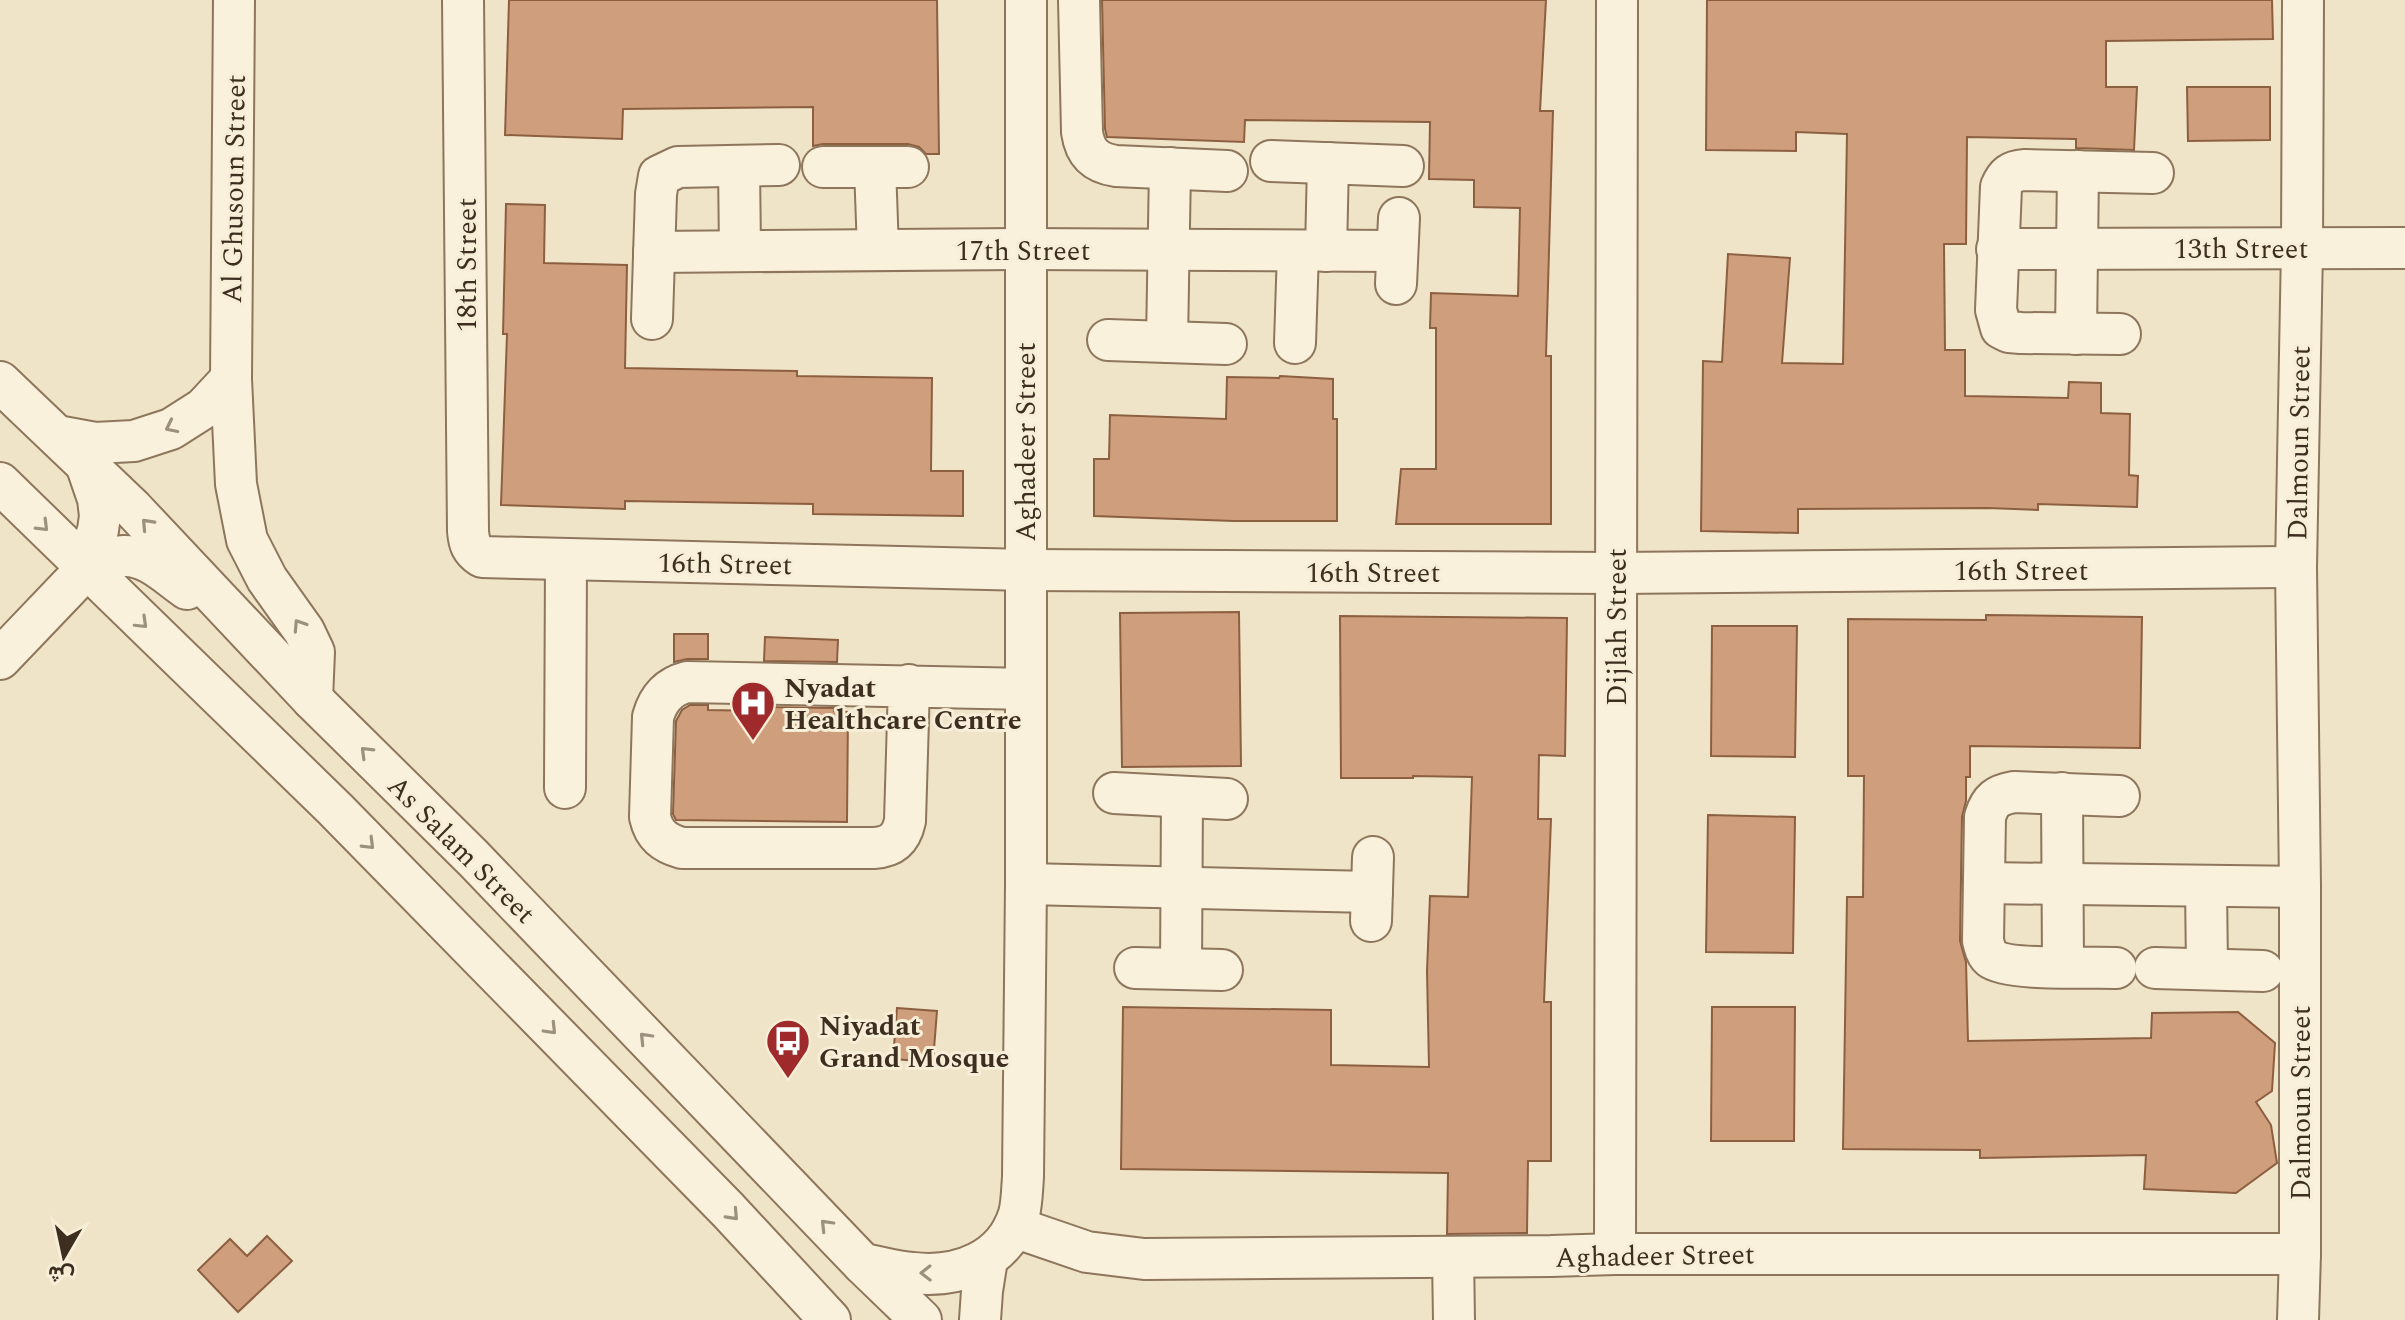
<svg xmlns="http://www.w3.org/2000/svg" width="2405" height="1320" font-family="Spectral,Vazirmatn,serif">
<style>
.building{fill:#cf9f7d;stroke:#8d5f41;stroke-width:2}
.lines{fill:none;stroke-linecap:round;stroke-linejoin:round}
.minor-casing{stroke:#8d765c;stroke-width:44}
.minor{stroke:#faf1dc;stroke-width:40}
.oneway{stroke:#9c907e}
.labels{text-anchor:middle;stroke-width:6;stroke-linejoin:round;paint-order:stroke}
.street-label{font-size:28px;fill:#3d2e20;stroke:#f7eed8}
.poi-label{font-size:28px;font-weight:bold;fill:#3d2e20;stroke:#f7eed8;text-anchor:start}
</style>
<rect width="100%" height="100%" fill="#f0e4c8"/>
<!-- building -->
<g class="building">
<polygon points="509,0 937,0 939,154 926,154 919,147 908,144 823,144 813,146 813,107 623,109 622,139 505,135"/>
<polygon points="1102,0 1546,0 1540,111 1553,111 1546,356 1551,356 1551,524 1396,524 1401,469 1436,469 1436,328 1430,328 1431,293 1518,296 1520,208 1474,207 1474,180 1429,179 1430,122 1245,120 1244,142 1107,137 1105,129"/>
<polygon points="1707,0 2272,0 2273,39 2106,41 2106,87 2137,87 2134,150 2076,148 2076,139 1967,137 1966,244 1944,244 1945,350 1965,350 1965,396 2068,398 2069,382 2101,383 2101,413 2130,414 2129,475 2138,476 2137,507 2038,504 2038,510 1988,508 1798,509 1798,533 1701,531 1703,361 1722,362 1728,254 1790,258 1782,363 1843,364 1847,134 1796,132 1796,151 1706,150"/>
<polygon points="2187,87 2270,87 2270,140 2188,141"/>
<polygon points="506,204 545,205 544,263 627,265 625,368 797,371 797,376 932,378 931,471 963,471 963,516 813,514 813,504 625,501 625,509 501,505 507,334 503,334"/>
<polygon points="1280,376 1333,379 1333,419 1337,419 1337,521 1234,521 1094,516 1094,459 1109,459 1110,415 1226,419 1227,377 1279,378"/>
<polygon points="1239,612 1241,766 1122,767 1120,613"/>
<polygon points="1986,615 2142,617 2140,748 1970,746 1970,777 1966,777 1966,801 1962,817 1960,941 1966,962 1968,1041 2151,1038 2152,1013 2238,1012 2275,1043 2272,1091 2256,1102 2271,1125 2277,1163 2236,1193 2144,1189 2146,1155 1980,1158 1980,1150 1843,1149 1847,897 1863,897 1864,776 1848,776 1848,619 1986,620"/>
<polygon points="1340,616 1567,618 1565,756 1539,755 1538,819 1551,819 1544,1002 1551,1002 1551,1161 1528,1161 1527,1233 1447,1234 1448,1173 1121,1169 1123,1007 1331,1010 1331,1065 1429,1067 1427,971 1430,896 1468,897 1472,777 1413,776 1413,778 1341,778"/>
<polygon points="1712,626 1797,626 1795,757 1711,756"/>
<polygon points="674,634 708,634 708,659 687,659 674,662"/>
<polygon points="765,637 838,640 837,662 764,661"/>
<polygon points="690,705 708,705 708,710 761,711 761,707 834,708 834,711 848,712 847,822 676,820 673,814 676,721 682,710"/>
<polygon points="1708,815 1795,817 1793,953 1706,952"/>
<polygon points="1712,1007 1795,1007 1794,1141 1711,1141"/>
<polygon points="897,1008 937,1011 933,1062 893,1059"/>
<polygon points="267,1236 292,1261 238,1312 198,1270 230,1239 247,1256"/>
</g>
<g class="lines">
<!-- minor casing -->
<g class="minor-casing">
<g id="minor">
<polyline points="234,0 231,379 236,484 247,540 267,579 304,631 314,652 312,699"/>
<path d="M 463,0 L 468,531 C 469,543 471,550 482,557 L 1025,570 L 1616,573 L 2296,567"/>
<path d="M 1079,0 L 1082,132 C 1085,153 1095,163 1116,166 L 1227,171"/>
<polyline points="1271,161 1403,166"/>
<polyline points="739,166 740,251"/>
<polyline points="823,167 908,167"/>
<polyline points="875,167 878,250"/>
<polyline points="1997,249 2405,248"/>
<polyline points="1326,251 1328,163"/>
<polyline points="654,252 1024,249 1397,251"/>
<polyline points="1396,284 1399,218"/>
<polyline points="652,319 656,194 659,176 678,167 779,165"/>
<polyline points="2076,334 2078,171"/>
<path d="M 2120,334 L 2021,333 L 2009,332 L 2001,328 L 1996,310 L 2001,187 C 2006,175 2011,171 2025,170 L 2153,173"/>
<polyline points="1108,340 1226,344"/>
<polyline points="1167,342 1170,168"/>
<polyline points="1295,343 1298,251"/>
<polyline points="0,382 133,509 312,699 473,858 863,1264 921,1320"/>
<polyline points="57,436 95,443 134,441 171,429 204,408 231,379"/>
<polyline points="0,483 335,809 728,1210 830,1320"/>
<path d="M 86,569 C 98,564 111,557 124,556 C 148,555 168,576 187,589"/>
<polyline points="0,659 86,569 98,530 100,516 98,499 86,464"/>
<path d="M 909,685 L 905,821 C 901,839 892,847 874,848 L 682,848 C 664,843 654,835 650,817 L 653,717 C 658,699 668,687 687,682 L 1026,689"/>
<polyline points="565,788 566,559"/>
<polyline points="1114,793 1227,799"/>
<polyline points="2062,793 2063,966"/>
<polyline points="1984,883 2300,887"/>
<polyline points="1026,884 1372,892"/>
<polyline points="2206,886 2207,969"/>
<polyline points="1371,921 1373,857"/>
<polyline points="1135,968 1222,970"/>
<path d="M 2116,968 C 2091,967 2007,971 1991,958 C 1985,953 1985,947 1983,941 L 1985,817 C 1990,800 1997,795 2014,792 L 2119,796"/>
<polyline points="2155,968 2263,971"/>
<polyline points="1181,969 1182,797"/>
<polyline points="1014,1227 1087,1252 1144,1259 1551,1256 1615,1254 2300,1254"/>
<polyline points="1615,1254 1617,0"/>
<polyline points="1453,1257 1454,1320"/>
<path d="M 863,1264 C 880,1267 896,1272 913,1273 C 958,1278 1005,1261 1019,1214 C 1022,1203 1022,1189 1023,1177 L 1026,884 L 1026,0"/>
<polyline points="980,1320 982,1291 987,1259"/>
<polyline points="2298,1320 2300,1254 2300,887 2296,567 2302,248 2303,0"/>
</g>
</g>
<!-- minor -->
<use href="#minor" class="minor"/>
</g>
<!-- one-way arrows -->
<defs><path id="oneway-chevron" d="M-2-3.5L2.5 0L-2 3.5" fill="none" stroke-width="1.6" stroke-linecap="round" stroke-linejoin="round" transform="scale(2)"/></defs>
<g class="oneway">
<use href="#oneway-chevron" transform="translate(171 427) rotate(154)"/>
<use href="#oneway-chevron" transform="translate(147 524) rotate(-133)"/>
<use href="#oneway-chevron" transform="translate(43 526) rotate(45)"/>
<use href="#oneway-chevron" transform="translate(142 623) rotate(44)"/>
<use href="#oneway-chevron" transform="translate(299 625) rotate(-123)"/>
<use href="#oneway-chevron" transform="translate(366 752) rotate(-135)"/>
<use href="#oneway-chevron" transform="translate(369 844) rotate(45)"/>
<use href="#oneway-chevron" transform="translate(551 1029) rotate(46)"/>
<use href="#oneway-chevron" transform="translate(645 1038) rotate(-134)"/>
<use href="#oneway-chevron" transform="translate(733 1215) rotate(47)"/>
<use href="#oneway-chevron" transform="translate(826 1225) rotate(-134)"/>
<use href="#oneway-chevron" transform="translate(926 1273) rotate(179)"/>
</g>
<!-- icons -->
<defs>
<g id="hospital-pin" transform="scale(2.3)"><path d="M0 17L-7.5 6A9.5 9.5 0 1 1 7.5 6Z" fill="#9e2a2b" stroke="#f7eed8"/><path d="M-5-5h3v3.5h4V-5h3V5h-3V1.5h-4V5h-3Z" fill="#fff"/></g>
<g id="bus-pin" transform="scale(2.3)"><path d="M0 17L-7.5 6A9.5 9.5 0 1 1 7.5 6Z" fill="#9e2a2b" stroke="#f7eed8"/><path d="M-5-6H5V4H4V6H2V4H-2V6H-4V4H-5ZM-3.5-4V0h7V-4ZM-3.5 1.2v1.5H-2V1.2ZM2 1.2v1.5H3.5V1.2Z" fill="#fff"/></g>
</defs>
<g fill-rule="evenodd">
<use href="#hospital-pin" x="753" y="703"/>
<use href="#bus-pin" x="788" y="1041"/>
</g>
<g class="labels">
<!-- street labels -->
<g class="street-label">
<text transform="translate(233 189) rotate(-89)" y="10">Al Ghusoun Street</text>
<text x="2241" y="258">13th Street</text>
<text x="1023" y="260">17th Street</text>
<text transform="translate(466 265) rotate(-90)" y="10">18th Street</text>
<text transform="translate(1025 442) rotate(-90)" y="10">Aghadeer Street</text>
<text transform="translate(2298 443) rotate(-89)" y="10">Dalmoun Street</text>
<text transform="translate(725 563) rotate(1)" y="10">16th Street</text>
<text x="2021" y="580">16th Street</text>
<text x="1373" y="582">16th Street</text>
<text transform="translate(1616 627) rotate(-90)" y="10">Dijlah Street</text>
<text transform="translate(462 849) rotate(45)" y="10">As Salam Street</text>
<text transform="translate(2300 1103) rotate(-90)" y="10">Dalmoun Street</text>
<text transform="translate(1655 1255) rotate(-1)" y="10">Aghadeer Street</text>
</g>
<!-- poi labels -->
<g class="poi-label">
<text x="784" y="697">Nyadat<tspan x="784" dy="32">Healthcare Centre</tspan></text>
<text x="819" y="1035">Niyadat<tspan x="819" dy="32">Grand Mosque</tspan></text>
</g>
</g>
<!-- north arrow -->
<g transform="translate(64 1256) rotate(189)" stroke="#f7eed8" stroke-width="6" paint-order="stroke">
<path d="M0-6L14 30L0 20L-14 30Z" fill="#3d2e20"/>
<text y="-12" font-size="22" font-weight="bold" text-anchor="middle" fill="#3d2e20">ش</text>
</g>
</svg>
